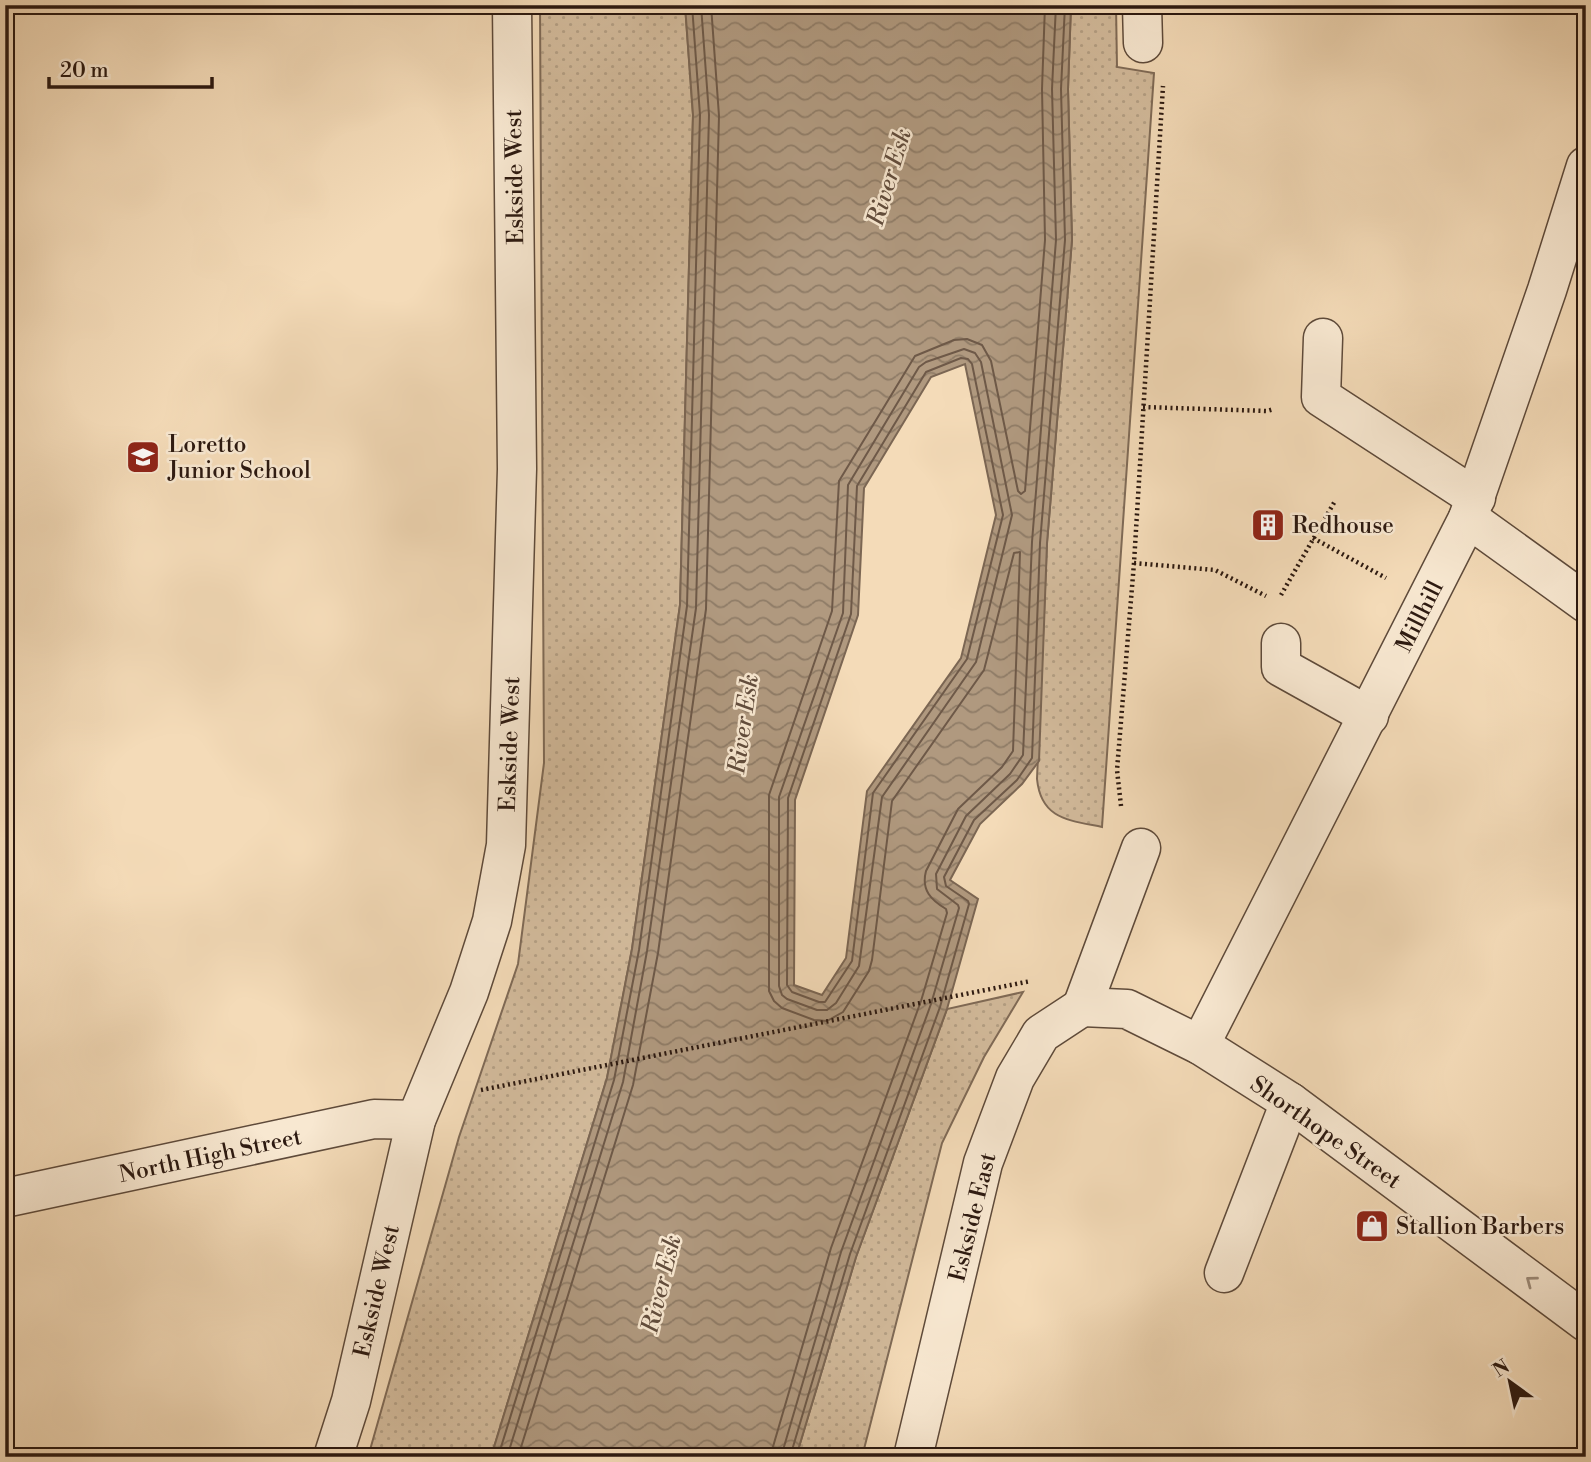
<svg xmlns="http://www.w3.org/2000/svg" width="1591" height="1462" font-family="'Libre Bodoni',serif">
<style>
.grass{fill:url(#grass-dots);stroke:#7f6a56;stroke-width:2}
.water{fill:url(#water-waves);stroke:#7b6653;stroke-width:2;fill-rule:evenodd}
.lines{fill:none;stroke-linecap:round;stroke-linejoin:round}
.shore{stroke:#6e5948;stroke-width:2}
.minor-casing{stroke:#5e4a3a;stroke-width:41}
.path{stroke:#2c1910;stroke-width:4.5;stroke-dasharray:2 3.5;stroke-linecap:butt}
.minor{stroke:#f8e8d1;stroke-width:38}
.oneway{stroke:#9c8b7a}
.labels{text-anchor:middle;stroke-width:5;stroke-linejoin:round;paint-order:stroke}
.street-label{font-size:23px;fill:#2c1910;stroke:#f8e8d1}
.poi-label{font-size:23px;fill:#2c1910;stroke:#f8e8d1;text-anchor:start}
.water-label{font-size:24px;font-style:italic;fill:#614c3c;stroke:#f8e8d1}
</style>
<defs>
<pattern id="grass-dots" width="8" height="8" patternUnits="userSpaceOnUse" patternTransform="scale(1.75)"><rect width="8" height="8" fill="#d2ba9b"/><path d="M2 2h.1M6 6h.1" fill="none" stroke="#b49f84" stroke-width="1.8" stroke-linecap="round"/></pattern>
<pattern id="water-waves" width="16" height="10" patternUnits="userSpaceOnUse" patternTransform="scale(1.75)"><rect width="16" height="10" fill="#b0997f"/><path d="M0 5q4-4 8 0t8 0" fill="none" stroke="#8f7c67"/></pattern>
</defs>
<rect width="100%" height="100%" fill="#f4dbb8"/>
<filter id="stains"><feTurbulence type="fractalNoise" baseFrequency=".00286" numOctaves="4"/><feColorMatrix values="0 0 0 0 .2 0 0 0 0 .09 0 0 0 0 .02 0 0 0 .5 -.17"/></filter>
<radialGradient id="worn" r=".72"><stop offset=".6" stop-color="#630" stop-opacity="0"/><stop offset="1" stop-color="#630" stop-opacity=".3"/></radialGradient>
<!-- grass -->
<g class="grass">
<polygon points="540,5 685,5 693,115 680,605 632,949 607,1078 491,1457 368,1457 459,1137 518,964 544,763"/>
<path d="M 1071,5 L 1116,5 L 1117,67 L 1154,73 L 1102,827 C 1068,820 1041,819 1037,779 L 1047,543 L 1072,240 L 1068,89 Z"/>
<polygon points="1023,992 984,1057 942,1143 862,1457 796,1457 856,1257 947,1009"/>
</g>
<!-- water -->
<path class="water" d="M 685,5 L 1071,5 L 1068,89 L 1072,240 L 1047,543 L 1039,761 L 1022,784 L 980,824 L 950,880 L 978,899 L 947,1009 L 856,1257 L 796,1457 L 491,1457 L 607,1078 L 632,949 L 680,605 L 693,115 ZM 965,364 L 996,515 L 961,658 L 867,791 L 846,958 L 822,995 L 794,985 L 795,800 L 858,615 L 864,488 L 931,377 Z"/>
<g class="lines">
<!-- shore -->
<g class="shore">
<polygon points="964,349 975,353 981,362 1012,515 976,662 882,797 859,966 836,1003 827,1010 817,1010 787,999 782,995 779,986 779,797 843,613 848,485 919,367 926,362"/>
<polygon points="961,358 968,359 972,364 1003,515 967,659 873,793 852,961 825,1002 819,1002 792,992 787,985 788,798 851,614 857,486 926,372"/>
<polyline points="498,1457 614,1080 639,950 687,606 700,115 692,5"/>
<polyline points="507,1457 623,1082 647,951 696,608 709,115 701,5"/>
<polyline points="518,1457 633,1085 658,953 706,609 719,116 711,5"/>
<path d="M 770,1457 L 831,1248 L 921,1001 L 947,913 L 946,909 C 931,900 921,890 926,871 L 958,809 L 1002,767 L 1013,751 L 1020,552 L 1014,553 L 984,670 L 892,801 L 872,960 L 869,971 L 843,1012 L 827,1021 L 814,1020 L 782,1008 L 774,1001 L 769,991 L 769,795 L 832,611 L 839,481 L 915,356 L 954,340 L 967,339 L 982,345 L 991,361 L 1018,491 L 1021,494 L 1025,491 L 1045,240 L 1042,89 L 1045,5"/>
<polyline points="781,1457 841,1252 931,1004 959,908 958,905 937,889 936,874 966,816 1010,774 1023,755 1032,542 1056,240 1052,89 1056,5"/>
<polyline points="790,1457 850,1254 940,1007 969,904 968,901 946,886 944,877 974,820 1017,780 1032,758 1040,543 1065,240 1061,89 1065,5"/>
</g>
<!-- minor casing -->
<g class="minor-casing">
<g id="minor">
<polyline points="1142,5 1143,43"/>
<polyline points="1323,338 1321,397 1476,498"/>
<polyline points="1468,518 1586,603"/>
<polyline points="1281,643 1281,667 1369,716"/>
<polyline points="1082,1007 1127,1009 1200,1045 1290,1102 1586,1322"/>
<polyline points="1082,1007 1141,848"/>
<polyline points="1200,1045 1468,518 1547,290 1586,166"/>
<polyline points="5,1198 374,1119 416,1120"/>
<polyline points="1224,1273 1290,1102"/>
<polyline points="333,1457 351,1401 416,1120 469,992 492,921 506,845 517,469 512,5"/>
<polyline points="913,1457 983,1163 1015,1078 1041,1034 1082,1007"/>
</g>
</g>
<!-- path -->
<g class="path">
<polyline points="1143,407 1267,411 1274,409"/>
<polyline points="1313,538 1386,578"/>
<polyline points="1134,563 1215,570 1266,596"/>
<polyline points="1281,595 1335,501"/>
<polyline points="1121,806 1117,770 1134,563 1163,86"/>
<polyline points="481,1090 1031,981"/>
</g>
<!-- minor -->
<use href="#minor" class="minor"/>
</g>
<!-- one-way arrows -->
<defs><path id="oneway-chevron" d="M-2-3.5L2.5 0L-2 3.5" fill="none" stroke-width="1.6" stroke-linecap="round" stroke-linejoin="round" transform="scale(1.75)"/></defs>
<use class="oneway" href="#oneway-chevron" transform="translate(1531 1281) rotate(-143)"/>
<!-- icons -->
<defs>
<g id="school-square" transform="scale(1.75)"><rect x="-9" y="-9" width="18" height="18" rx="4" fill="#8f2418" stroke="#f8e8d1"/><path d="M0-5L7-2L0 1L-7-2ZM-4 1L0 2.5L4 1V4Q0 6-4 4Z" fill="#fff"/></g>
<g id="building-square" transform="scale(1.75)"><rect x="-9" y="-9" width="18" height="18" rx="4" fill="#8f2418" stroke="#f8e8d1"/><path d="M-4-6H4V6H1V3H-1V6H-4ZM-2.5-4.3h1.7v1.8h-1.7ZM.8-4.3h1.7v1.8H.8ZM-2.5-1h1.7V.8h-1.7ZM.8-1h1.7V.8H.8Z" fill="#fff"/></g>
<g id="shop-square" transform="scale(1.75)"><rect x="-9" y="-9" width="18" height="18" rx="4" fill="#8f2418" stroke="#f8e8d1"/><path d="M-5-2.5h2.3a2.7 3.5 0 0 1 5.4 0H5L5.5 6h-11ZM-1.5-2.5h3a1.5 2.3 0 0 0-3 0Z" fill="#fff"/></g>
</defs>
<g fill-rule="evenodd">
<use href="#school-square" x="143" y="457"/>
<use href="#building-square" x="1268" y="525"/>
<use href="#shop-square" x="1372" y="1226"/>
</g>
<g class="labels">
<!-- street labels -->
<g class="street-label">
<text transform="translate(514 177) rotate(-91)" y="8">Eskside West</text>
<text transform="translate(1419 616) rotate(-63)" y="8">Millhill</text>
<text transform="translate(509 744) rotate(-88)" y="8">Eskside West</text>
<text transform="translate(1326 1132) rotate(35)" y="8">Shorthope Street</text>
<text transform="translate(210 1155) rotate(-12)" y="8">North High Street</text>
<text transform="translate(972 1217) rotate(-76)" y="8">Eskside East</text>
<text transform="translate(376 1291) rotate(-77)" y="8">Eskside West</text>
</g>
<!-- poi labels -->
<g class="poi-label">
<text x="168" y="452">Loretto<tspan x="168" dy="26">Junior School</tspan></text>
<text x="1292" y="533">Redhouse</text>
<text x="1396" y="1234">Stallion Barbers</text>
</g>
<!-- water labels -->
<g class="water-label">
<text transform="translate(889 177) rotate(-73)" y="8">River Esk</text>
<text transform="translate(743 724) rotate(-82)" y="8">River Esk</text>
<text transform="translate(661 1284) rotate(-76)" y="8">River Esk</text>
</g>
</g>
<!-- margin -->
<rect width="1591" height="1462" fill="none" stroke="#f4dbb8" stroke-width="28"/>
<rect x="7" y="7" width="1577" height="1448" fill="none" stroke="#2c1910" stroke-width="3.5"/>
<rect x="14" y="14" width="1563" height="1434" fill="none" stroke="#2c1910" stroke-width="2"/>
<!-- north arrow -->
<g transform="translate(1510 1382) rotate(327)" stroke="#f8e8d1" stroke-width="5" paint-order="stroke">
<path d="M0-5L12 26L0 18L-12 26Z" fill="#2c1910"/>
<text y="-10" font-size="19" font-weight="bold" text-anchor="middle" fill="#2c1910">N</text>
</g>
<!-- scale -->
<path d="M49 77v10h163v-10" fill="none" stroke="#2c1910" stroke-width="3.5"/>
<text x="60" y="77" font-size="21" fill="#2c1910" stroke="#f8e8d1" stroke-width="5" paint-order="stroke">20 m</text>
<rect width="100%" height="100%" filter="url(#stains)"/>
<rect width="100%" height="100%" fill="url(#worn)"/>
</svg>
